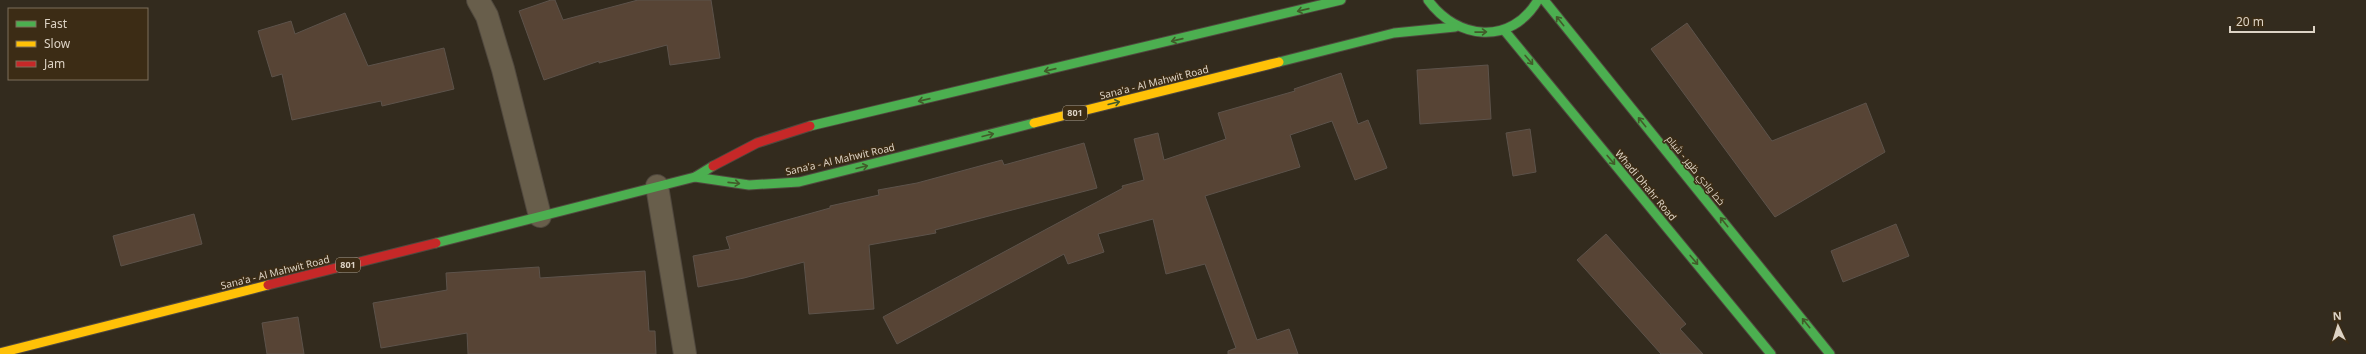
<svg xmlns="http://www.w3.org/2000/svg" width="2366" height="354" font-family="'Noto Sans',Cairo,sans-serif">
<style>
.building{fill:#574435;stroke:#5d534b}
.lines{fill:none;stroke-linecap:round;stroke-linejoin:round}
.street-casing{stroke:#50483e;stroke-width:24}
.fast-casing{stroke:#50483e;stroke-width:11}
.slow-casing{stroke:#50483e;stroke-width:11}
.jam-casing{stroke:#50483e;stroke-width:11}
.street{stroke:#685e4b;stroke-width:22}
.fast{stroke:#4caf50;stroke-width:9}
.slow{stroke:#ffc107;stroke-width:9}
.jam{stroke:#c62828;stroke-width:9}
.oneway{stroke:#425a2a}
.labels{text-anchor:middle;stroke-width:3;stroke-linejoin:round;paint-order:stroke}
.shield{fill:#3c2c15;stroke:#ada190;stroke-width:1}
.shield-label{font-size:9px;font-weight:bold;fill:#ddd3c5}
.street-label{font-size:10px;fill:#ddd3c5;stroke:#3c2c15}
</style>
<rect width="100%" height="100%" fill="#332b1e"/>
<!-- building -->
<g class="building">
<polygon points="551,0 555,0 563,20 638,0 711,0 720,58 670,65 667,45 599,63 599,61 544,80 519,11"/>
<polygon points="345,13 368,66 444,48 454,89 382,106 381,101 292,120 282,74 272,77 258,31 291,21 295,34"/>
<polygon points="1687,23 1772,141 1866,103 1885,152 1775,217 1651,49"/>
<polygon points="1488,65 1491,119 1420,124 1417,70"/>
<polygon points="1341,73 1358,124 1368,120 1387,168 1355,180 1332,121 1290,135 1300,167 1205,196 1257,340 1289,329 1298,354 1228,354 1228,351 1236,348 1205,264 1166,274 1153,219 1098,234 1104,252 1068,264 1064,254 897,344 883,317 1123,188 1122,186 1144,180 1134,139 1158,133 1164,160 1226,139 1218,113 1295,91 1294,89"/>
<polygon points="1530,129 1536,172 1513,176 1506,133"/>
<polygon points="1084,143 1097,188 935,230 936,233 869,245 874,309 809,314 804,262 744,278 698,287 693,256 730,249 726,237 830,208 830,206 879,195 878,190 917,183 1002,160 1004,165"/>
<polygon points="194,214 202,244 121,266 113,236"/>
<polygon points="1896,224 1909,256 1843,282 1831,251"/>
<polygon points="1606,234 1686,324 1680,329 1703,354 1661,354 1577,260"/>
<polygon points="539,267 540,278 645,271 649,331 655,331 656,354 468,354 467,333 381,348 373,303 447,290 446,273"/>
<polygon points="298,317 304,354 267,354 262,323"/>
</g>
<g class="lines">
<!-- street casing -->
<g class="street-casing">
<g id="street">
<polyline points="478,0 487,16 503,69 540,216"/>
<polyline points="657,186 685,354"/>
</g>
</g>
<!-- fast casing -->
<g class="fast-casing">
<g id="fast">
<path d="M 1428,0 C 1457,40 1511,46 1538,0"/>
<polyline points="1544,0 1830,354"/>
<polyline points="1504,30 1771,354"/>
<polyline points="1279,62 1394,33 1455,27"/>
<polyline points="810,126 1341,0"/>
<polyline points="695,177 749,185 799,182 1034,123"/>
<polyline points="436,243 695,177 713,166"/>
</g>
</g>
<!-- slow casing -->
<g class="slow-casing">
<g id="slow">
<polyline points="1034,123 1279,62"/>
<polyline points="0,353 268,285"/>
</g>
</g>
<!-- jam casing -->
<g class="jam-casing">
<g id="jam">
<polyline points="713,166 757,143 810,126"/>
<polyline points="268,285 436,243"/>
</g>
</g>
<!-- street -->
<use href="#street" class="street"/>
<!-- fast -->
<use href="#fast" class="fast"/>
<!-- slow -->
<use href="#slow" class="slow"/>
<!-- jam -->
<use href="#jam" class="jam"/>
</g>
<!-- one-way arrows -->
<defs><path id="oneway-shaft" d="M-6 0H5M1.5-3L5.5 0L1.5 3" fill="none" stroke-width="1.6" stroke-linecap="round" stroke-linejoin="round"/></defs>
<g class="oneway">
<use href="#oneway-shaft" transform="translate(1303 10) rotate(167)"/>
<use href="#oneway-shaft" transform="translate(1560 21) rotate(-129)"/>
<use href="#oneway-shaft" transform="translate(1481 32) rotate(-1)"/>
<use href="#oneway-shaft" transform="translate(1177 40) rotate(167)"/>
<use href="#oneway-shaft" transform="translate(1529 60) rotate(50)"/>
<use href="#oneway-shaft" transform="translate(1050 70) rotate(167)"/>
<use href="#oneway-shaft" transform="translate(924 100) rotate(167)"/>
<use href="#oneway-shaft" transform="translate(1114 103) rotate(-14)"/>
<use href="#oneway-shaft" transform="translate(1642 122) rotate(-129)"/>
<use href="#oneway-shaft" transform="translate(988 135) rotate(-14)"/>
<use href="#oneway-shaft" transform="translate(1611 160) rotate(50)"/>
<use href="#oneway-shaft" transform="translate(862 167) rotate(-14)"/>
<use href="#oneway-shaft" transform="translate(734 183) rotate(6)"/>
<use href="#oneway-shaft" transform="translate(1724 222) rotate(-129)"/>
<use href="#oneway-shaft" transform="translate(1694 260) rotate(50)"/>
<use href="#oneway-shaft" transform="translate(1806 323) rotate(-129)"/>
</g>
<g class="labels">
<!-- shield labels -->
<g class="shield">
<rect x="1063" y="106" width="24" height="14" rx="3"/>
<rect x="336" y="258" width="24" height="14" rx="3"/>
</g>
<g class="shield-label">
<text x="1075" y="116">801</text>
<text x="348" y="268">801</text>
</g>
<!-- street labels -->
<g class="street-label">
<text transform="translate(1154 82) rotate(-14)" y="4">Sana'a - Al Mahwit Road</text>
<text transform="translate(840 159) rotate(-13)" y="4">Sana'a - Al Mahwit Road</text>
<text transform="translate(1696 170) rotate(51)" y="4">خط وادي ظهر - شبام</text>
<text transform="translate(1646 185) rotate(50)" y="4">Whadi Dhahr Road</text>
<text transform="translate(275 272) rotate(-14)" y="4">Sana'a - Al Mahwit Road</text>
</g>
</g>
<!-- legend -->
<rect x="8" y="8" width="140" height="72" fill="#3c2c15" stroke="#7c6f5b"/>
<rect x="16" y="21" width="20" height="6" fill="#4caf50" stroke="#7c6f5b"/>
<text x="44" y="28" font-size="12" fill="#ddd3c5">Fast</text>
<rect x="16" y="41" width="20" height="6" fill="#ffc107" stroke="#7c6f5b"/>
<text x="44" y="48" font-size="12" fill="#ddd3c5">Slow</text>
<rect x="16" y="61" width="20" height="6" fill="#c62828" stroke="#7c6f5b"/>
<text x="44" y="68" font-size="12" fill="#ddd3c5">Jam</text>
<!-- north arrow -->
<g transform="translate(2338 326) rotate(356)" stroke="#3c2c15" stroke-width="3" paint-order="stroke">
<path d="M0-3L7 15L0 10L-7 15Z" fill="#ddd3c5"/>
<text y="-6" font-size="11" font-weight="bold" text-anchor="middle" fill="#ddd3c5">N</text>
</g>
<!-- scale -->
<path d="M2230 26v6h84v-6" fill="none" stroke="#ddd3c5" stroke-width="2"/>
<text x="2236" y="26" font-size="12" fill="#ddd3c5" stroke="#3c2c15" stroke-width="3" paint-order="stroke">20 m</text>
</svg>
